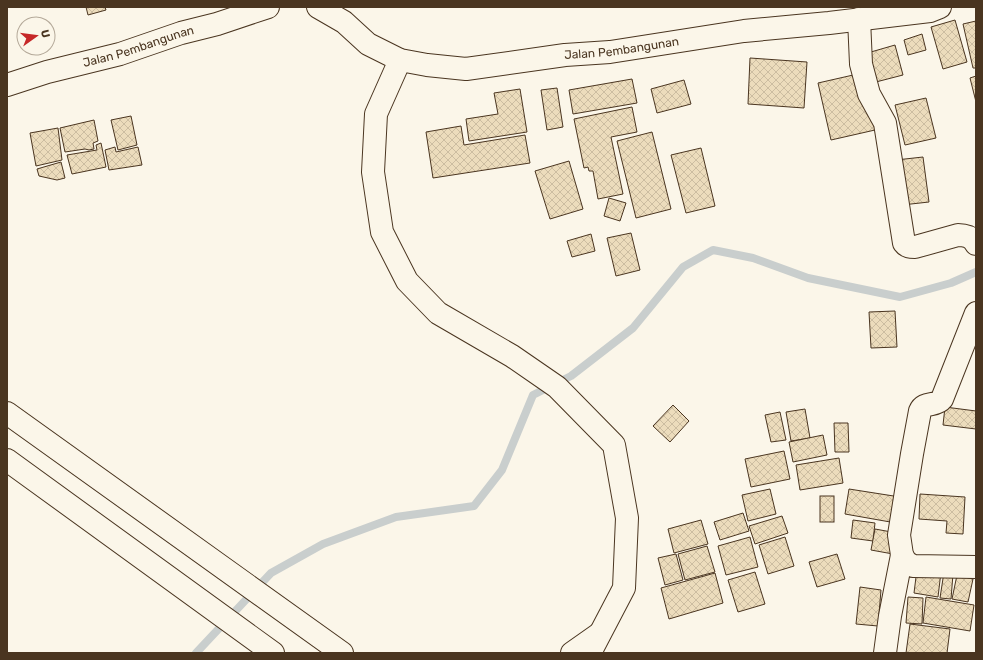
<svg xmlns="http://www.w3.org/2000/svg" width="983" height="660" font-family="Rubik,sans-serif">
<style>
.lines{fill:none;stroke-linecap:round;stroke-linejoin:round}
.stream{stroke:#c9cecd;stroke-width:8}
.building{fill:url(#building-cross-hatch);stroke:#4a3520}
.minor-casing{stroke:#4a3520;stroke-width:24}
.major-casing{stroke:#4a3520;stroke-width:24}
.minor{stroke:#fbf6e9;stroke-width:22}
.major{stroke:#fbf6e9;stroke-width:22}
.labels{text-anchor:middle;stroke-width:3;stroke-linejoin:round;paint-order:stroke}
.street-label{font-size:12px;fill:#4a3520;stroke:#fbf6e9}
</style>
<defs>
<pattern id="building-cross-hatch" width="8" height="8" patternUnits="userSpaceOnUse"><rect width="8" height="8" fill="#ecdcbc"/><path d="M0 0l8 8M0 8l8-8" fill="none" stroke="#ccbda1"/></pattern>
</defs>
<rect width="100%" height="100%" fill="#fbf6e9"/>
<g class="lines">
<!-- stream -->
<polyline class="stream" points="196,653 271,573 323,544 396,517 474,506 502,470 533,395 571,376 633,328 683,267 713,250 753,258 808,278 900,297 951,283 976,272"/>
</g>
<!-- building -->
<g class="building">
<polygon points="86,7 105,7 106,10 88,15"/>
<polygon points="955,20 967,62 943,69 931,27"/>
<polygon points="976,21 976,68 973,68 963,24"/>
<polygon points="922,34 926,50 908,55 904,40"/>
<polygon points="895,45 903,75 872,83 864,54"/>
<polygon points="750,58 807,62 804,108 748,104"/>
<polygon points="862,73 875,130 831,140 818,83"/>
<polygon points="976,76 976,102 970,78"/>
<polygon points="632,79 637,103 573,114 569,90"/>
<polygon points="684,80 691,104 657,113 651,89"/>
<polygon points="557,88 563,127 547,130 541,90"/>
<polygon points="520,89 527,132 469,141 466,119 498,114 494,93"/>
<polygon points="926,98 936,138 905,145 895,105"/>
<polygon points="632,107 637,132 611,137 623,194 598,199 593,171 589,171 588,167 584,168 574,119"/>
<polygon points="131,116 137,145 118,150 111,120"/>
<polygon points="94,120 98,141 93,143 94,149 89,150 85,149 65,152 60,128"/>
<polygon points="461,126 464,145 525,135 530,163 433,178 426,132"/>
<polygon points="58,128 62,160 36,166 30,133"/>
<polygon points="652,132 671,209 636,218 617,141"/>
<polygon points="101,143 106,167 72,174 67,155 97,150 96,145"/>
<polygon points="115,147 116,152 138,147 142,165 109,170 105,150"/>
<polygon points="701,148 715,206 686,213 671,155"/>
<polygon points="923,157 929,202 902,205 896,160"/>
<polygon points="569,161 583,209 550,219 535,171"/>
<polygon points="61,162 65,178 57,180 39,176 37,169"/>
<polygon points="609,198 626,203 620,221 604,216"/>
<polygon points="631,233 640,270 616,276 607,238"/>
<polygon points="591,234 595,251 572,257 567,241"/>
<polygon points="895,311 897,347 871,348 869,312"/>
<polygon points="673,405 689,421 670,442 653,426"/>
<polygon points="945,407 976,411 976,429 943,425"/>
<polygon points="805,409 810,438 791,441 786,412"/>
<polygon points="780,412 786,440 771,442 765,415"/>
<polygon points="834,423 848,423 849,452 835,452"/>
<polygon points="823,435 827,455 793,462 789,442"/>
<polygon points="784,451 790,479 751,487 745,459"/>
<polygon points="839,458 843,483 800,490 796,465"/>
<polygon points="770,489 776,514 748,521 742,495"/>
<polygon points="849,489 900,497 896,523 845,514"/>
<polygon points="920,494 965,497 963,534 946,533 947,521 919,519"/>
<rect x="820" y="496" width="14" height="26"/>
<polygon points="743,513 749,531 720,540 714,522"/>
<polygon points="782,516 788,533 755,544 749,526"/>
<polygon points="701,520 708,544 674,553 668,529"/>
<polygon points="853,520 875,523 873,541 851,538"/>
<polygon points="875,529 897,533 893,554 871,550"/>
<polygon points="750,537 758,567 726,575 718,546"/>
<polygon points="785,537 794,566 768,574 759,545"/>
<polygon points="707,546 715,572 685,580 678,554"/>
<polygon points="676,554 683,580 665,585 658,558"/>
<polygon points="837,554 845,579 817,587 809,562"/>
<polygon points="917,569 941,572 938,597 914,593"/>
<polygon points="755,572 765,604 738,612 728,580"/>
<polygon points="944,572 953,574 951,599 940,598"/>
<polygon points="715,573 723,603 669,619 661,588"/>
<polygon points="957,575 973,579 968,602 952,599"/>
<polygon points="860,587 881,590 878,626 856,624"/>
<polygon points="908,597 923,598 922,624 906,623"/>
<polygon points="926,597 974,605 970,631 923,623"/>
<polygon points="910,624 950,629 947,653 906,653"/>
</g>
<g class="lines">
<!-- minor casing -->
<g class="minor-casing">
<g id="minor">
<path id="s1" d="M 318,7 L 344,22 L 368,44 L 400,60 L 427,65 L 466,69 L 565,55 L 610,52 L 744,31 L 829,23 L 930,11 L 940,7"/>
<path d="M 859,19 L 861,64 L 869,94 L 885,123 L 904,243 C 907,247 910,247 915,247 L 958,235 C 966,235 972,237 976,244"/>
<path id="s2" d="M 7,85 L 47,72 L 120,54 L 181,33 L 217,24 L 268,7"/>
<path d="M 976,313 L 942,399 C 936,407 924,401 920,411 L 912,454 L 899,535 L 902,555 L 906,562 L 913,566 L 976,567"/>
<polyline points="885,653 890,616 902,555"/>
</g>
</g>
<!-- major casing -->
<g class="major-casing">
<g id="major">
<polyline points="400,60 376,114 373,172 382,232 407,281 438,313 512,356 557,387 614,445 627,518 624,588 590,653"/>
<polyline points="7,413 342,653"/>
<polyline points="7,460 273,653"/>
<polyline points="572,653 599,634"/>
</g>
</g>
<!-- minor -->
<use href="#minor" class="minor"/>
<!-- major -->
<use href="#major" class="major"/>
</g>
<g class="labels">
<!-- street labels -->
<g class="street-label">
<text dy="4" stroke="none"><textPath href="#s2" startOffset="137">Jalan Pembangunan</textPath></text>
<text dy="4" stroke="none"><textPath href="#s1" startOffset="322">Jalan Pembangunan</textPath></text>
</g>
</g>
<!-- border -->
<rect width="983" height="660" fill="none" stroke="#4a3520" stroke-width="16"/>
<!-- north arrow -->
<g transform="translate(36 36) rotate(76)"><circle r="19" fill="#fbf6e9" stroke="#b4a999"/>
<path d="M0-3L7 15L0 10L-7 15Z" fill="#c62828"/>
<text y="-6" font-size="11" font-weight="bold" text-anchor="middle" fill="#4a3520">U</text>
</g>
</svg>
